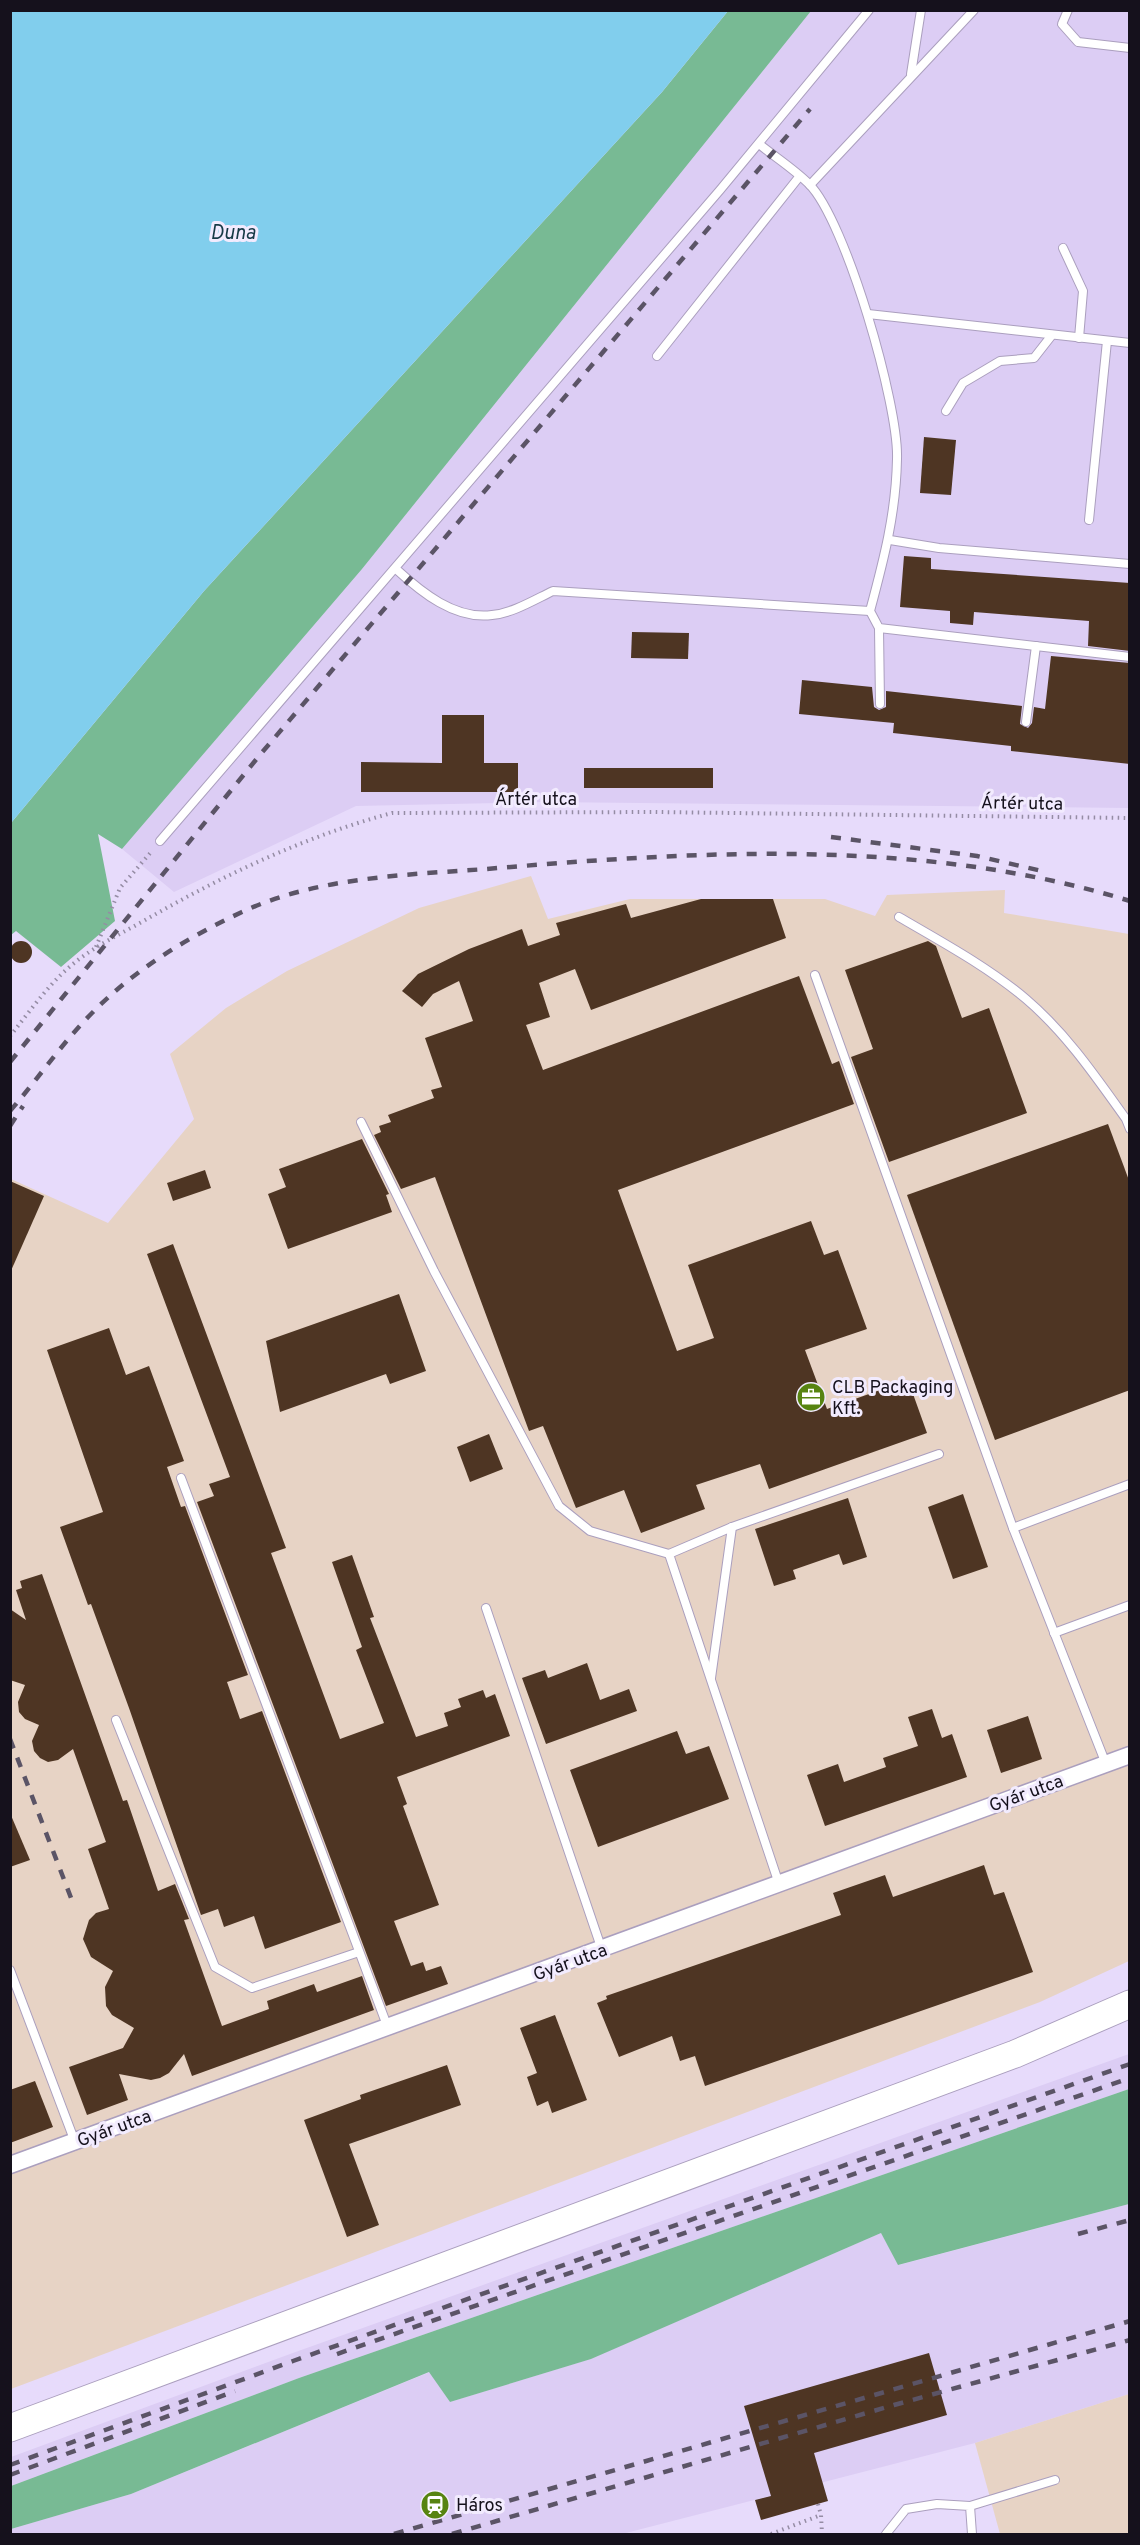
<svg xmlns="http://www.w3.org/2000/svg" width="1140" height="2545" font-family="Overpass,sans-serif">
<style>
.built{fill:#dccdf4}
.industrial{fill:#e7d3c5}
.forest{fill:#78ba94}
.water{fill:#81ceed}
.building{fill:#4e3523}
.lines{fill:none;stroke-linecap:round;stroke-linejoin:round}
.lane-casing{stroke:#ab9fbe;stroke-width:10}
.street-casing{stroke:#ab9fbe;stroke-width:19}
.primary-casing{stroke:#ab9fbe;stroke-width:29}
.path{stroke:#958ca4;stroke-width:4;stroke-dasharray:1.5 4.5;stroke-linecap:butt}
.lane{stroke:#fff;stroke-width:8}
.street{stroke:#fff;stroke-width:16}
.primary{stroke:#fff;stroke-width:27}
.rail{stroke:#5b5466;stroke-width:4.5;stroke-dasharray:10 10;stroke-linecap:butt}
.labels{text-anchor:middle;stroke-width:6;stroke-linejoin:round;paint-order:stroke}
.street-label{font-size:18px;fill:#15111c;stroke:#f2ebfe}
.poi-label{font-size:18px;fill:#15111c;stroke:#f2ebfe;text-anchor:start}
.water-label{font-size:20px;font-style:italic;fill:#163a47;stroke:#f2ebfe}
</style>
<rect width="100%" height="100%" fill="#e7dbfb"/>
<!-- built -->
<g class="built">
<polygon points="811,11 1129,11 1129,808 543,802 356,806 174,892 122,849 362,569"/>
<polygon points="1129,2054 1129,2089 299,2378 11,2486 11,2457 290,2354"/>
<polygon points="1129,2204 1129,2394 975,2443 622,2534 11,2534 11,2529 131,2494 430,2372 450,2402 590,2359 881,2233 899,2265"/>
</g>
<!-- industrial -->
<g class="industrial">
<polygon points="531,876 548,919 630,899 825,899 875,916 887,895 1005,890 1004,913 1129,934 1129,1961 1040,2002 11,2389 11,1179 108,1223 194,1119 170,1054 226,1008 287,971 419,908"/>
<polygon points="1129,2394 1129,2534 1000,2534 975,2443"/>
</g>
<!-- forest -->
<g class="forest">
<polygon points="728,11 811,11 362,569 122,849 98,834 115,921 61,967 16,931 11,935 11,823 204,591 662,92"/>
<polygon points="1129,2089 1129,2204 898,2265 881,2233 591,2359 450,2402 429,2372 131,2494 11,2529 11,2486 299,2378"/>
</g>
<!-- water -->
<polygon class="water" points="11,10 728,11 662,92 204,591 11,823"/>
<!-- building -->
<g class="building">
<polygon points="924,437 956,440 951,495 920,493"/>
<polygon points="904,556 931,558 931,569 1130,583 1130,651 1088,646 1089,621 974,612 973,625 950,623 950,611 900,607"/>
<polygon points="632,632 689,633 688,659 631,658"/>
<polygon points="1051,656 1130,663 1130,764 1011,751 1011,746 893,733 894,723 799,714 802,680 872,687 874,707 879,710 886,707 886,691 1022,706 1020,724 1028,728 1032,723 1034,707 1045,709"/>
<polygon points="442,715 484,715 484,763 518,763 518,792 361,792 361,762 442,763"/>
<rect x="584" y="768" width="129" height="20"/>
<polygon points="701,899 773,899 786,938 591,1010 575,969 539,983 550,1017 526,1025 543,1070 799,976 832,1064 839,1061 854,1104 618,1190 677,1351 714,1338 688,1265 811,1221 824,1255 838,1250 867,1329 805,1350 827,1409 908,1380 927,1433 769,1489 760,1464 696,1485 705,1509 641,1533 624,1490 576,1508 543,1426 529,1431 435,1177 401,1189 374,1135 381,1132 379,1126 391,1122 388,1115 434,1098 431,1090 442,1087 425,1038 473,1021 459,981 433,994 422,1007 402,991 418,974 469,949 522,929 528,946 560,935 556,923 626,904 631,918"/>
<circle cx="21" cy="952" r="11"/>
<polygon points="928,941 936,946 962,1018 989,1008 1027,1113 889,1162 851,1057 873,1049 845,970"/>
<polygon points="1108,1124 1130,1183 1130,1390 995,1440 907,1195"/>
<polygon points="362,1139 389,1194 386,1195 392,1212 288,1249 268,1194 286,1187 279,1169"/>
<polygon points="205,1170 211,1188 173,1201 167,1183"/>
<polygon points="10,1181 44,1196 10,1273"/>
<polygon points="173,1244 286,1548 271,1553 340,1739 384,1723 356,1650 362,1647 332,1562 352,1555 374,1617 370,1618 416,1737 448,1726 444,1713 461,1707 458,1699 483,1690 486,1698 495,1694 510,1736 397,1777 407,1804 403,1806 439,1905 394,1921 411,1966 423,1962 426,1971 441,1966 448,1984 386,2006 197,1502 214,1496 209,1484 230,1477 147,1254"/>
<polygon points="399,1294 426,1371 390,1384 386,1374 280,1412 266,1341"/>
<polygon points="109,1328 126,1375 149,1366 184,1461 167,1467 181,1507 185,1506 248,1675 227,1682 240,1719 262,1711 341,1922 265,1949 254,1916 224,1927 218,1909 201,1915 129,1708 91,1604 88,1605 60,1527 103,1512 47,1350"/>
<polygon points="489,1434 503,1469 470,1482 457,1447"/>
<polygon points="963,1494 988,1567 953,1579 928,1507"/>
<polygon points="848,1498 867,1557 843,1565 839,1554 793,1570 796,1579 774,1586 755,1529"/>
<polygon points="42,1574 123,1801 127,1800 158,1891 175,1884 189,1919 184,1920 222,2026 269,2009 267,2001 314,1984 317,1992 362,1976 374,2010 192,2076 184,2054 169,2073 160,2078 151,2080 119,2074 128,2100 87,2115 69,2067 123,2048 134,2028 112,2015 106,2006 105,1987 113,1971 91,1957 83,1939 89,1920 96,1913 109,1909 88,1849 106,1842 73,1749 58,1760 48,1762 40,1758 34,1751 32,1741 39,1725 25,1719 19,1712 18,1702 25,1685 10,1680 10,1609 26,1620 16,1590 22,1588 20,1581"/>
<polygon points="587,1663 600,1700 629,1689 637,1711 546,1744 522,1678 545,1670 548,1678"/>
<polygon points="932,1709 942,1738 952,1734 967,1777 825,1826 807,1775 838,1764 844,1782 886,1767 883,1758 918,1746 908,1717"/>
<polygon points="1028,1716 1042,1759 1001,1773 987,1730"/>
<polygon points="677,1731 686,1754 709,1746 729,1799 598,1847 570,1770"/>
<polygon points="10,1813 30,1860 10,1867"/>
<polygon points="984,1865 994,1895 1004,1892 1033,1972 705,2086 695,2056 680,2061 672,2036 619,2057 597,2003 607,1999 606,1996 841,1915 833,1893 885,1875 893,1897"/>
<polygon points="555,2015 587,2100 552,2113 548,2101 537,2106 527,2077 537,2073 520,2028"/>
<polygon points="447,2065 461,2105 349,2144 379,2225 347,2237 304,2120 361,2099 360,2095"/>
<polygon points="35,2081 53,2127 10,2143 10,2090"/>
<polygon points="929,2353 947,2415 814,2453 828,2501 761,2520 755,2500 771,2496 744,2406"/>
</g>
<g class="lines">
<!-- lane casing -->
<g class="lane-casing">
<g id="lane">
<polyline points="1068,10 1062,24 1078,42 1130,48"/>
<polyline points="911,74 921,10"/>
<path d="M 759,144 C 775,157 794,169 809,184 C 846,221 899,406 897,459 C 896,513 884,559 870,611 L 879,628 L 1130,657"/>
<polyline points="810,185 974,10"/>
<polyline points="1063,248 1083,291 1079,338"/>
<polyline points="868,314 1130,343"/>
<polyline points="657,356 799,177"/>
<polyline points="946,411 963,383 1000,361 1034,358 1052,335"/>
<polyline points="1089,520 1107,341"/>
<polyline points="890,540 939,548 1130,564"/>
<path d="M 396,569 C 421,592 455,620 492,615 C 513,613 534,600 553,591 L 870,611"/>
<polyline points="879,628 880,704"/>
<polyline points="1026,722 1036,646"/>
<polyline points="160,841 720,190 869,10"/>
<path d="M 899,917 C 942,942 988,967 1026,999 C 1066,1033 1096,1077 1126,1119 L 1130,1129"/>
<polyline points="815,975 1013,1528 1106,1764"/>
<polyline points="361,1122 434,1271 559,1506 590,1531 669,1554"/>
<polyline points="181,1478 388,2028"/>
<polyline points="1013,1528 1130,1484"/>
<polyline points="486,1608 602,1950"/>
<polyline points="1054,1633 1130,1605"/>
<polyline points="711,1678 732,1527"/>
<polyline points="116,1720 215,1967 252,1988 359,1952"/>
<polyline points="779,1884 669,1554 732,1527 939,1454"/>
<polyline points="10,1970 75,2142"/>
<polyline points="970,2506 1055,2480"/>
<polyline points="886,2534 906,2509 937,2504 970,2506 972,2534"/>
</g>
</g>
<!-- street casing -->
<g class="street-casing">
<polyline id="street" points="10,2165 1130,1755"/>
</g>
<!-- primary casing -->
<g class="primary-casing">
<polyline id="primary" points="10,2428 1015,2054 1130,2004"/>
</g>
<!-- path -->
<g class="path">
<polyline points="96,947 120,888 152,851"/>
<path d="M 10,1036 C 28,1014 45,989 66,970 C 90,948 119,935 147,919 C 224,875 306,836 392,813 L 654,812 L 1130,818"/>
<polyline points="818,2504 821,2515"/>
<polyline points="771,2534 821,2515 822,2534"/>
</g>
<!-- lane -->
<use href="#lane" class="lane"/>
<!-- street -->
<use href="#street" class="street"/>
<!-- primary -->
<use href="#primary" class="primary"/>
<!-- rail -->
<g class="rail">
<polyline points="831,837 977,856 1042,871"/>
<polyline points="10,1062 259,756 810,109"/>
<path d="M 10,1111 C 38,1079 62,1043 92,1013 C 134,970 188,937 242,912 C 317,877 405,875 486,869 C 699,851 922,837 1130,901"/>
<polyline points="10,1126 23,1106"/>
<polyline points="10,1739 73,1903"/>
<polyline points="1078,2234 1130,2220"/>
<polyline points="337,2354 1130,2078"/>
<polyline points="10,2465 293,2361 1130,2064"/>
<polyline points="10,2475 235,2391"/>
<polyline points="394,2534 1130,2321"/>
<polyline points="452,2534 894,2405 1130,2340"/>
</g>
</g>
<!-- icons -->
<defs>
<g id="office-disc" transform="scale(1.5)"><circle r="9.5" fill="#578411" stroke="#f2ebfe"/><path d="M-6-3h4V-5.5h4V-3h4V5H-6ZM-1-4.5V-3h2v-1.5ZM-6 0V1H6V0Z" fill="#fff"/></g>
<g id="station-disc" transform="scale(1.5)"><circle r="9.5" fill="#578411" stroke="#f2ebfe"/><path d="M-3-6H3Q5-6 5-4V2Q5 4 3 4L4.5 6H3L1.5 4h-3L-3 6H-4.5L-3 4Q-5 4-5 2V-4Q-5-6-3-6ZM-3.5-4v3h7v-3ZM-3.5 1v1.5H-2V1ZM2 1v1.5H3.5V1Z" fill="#fff"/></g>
</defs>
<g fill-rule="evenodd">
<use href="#office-disc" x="811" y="1397"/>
<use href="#station-disc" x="435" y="2505"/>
</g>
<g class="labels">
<!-- street labels -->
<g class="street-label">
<text x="536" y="805">Ártér utca</text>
<text transform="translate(1022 803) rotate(1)" y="6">Ártér utca</text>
<text transform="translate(1026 1793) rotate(-20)" y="6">Gyár utca</text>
<text transform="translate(570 1962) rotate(-20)" y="6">Gyár utca</text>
<text transform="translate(114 2128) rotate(-20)" y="6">Gyár utca</text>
</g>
<!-- poi labels -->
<g class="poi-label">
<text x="832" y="1393">CLB Packaging<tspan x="832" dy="21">Kft.</tspan></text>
<text x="456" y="2511">Háros</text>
</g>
<!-- water labels -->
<g class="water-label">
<text x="233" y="239">Duna</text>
</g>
</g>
<!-- border -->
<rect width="1140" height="2545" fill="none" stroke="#15111c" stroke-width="24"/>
</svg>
